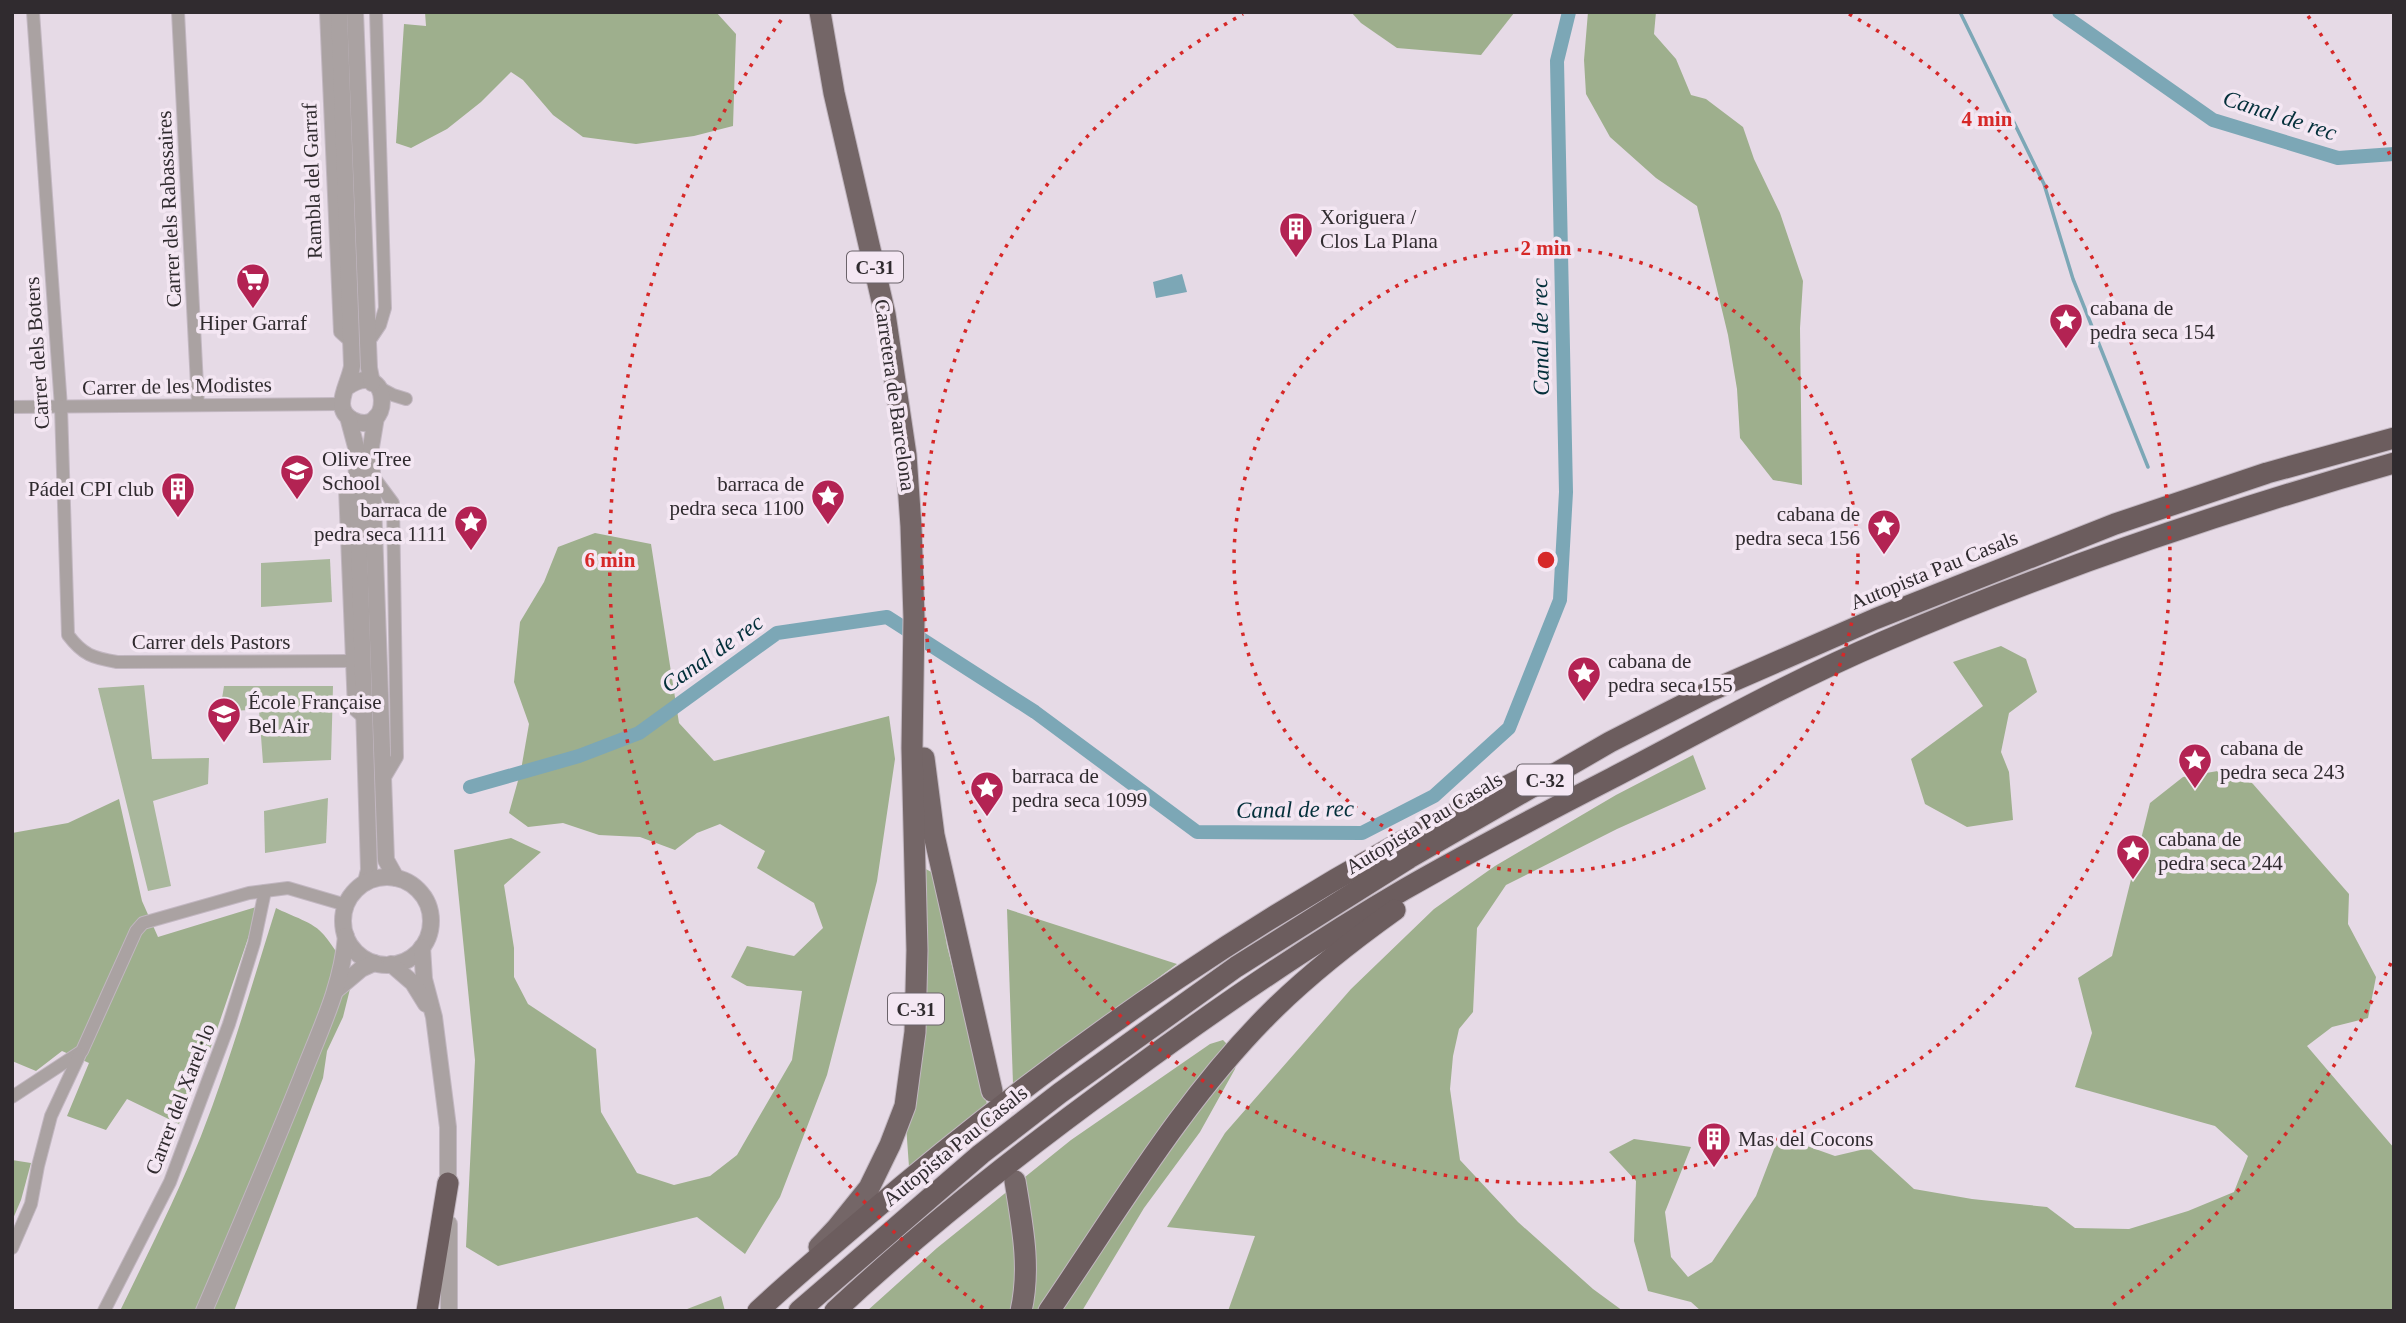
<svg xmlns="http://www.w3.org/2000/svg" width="2406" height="1323" font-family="Georgia,serif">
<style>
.green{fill:#a9b79c}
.forest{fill:#9eaf8d}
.water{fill:#7ca7b6}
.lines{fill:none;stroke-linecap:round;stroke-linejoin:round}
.stream{stroke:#7ca7b6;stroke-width:3.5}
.canal{stroke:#7ca7b6;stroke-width:14}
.minor-casing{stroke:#c2b7c1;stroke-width:14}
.tertiary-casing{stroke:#c2b7c1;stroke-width:18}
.trunk-casing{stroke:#c2b7c1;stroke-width:23}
.motorway-casing{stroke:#c2b7c1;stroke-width:23}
.minor{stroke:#aaa2a2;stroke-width:12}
.tertiary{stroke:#aaa2a2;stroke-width:16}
.trunk{stroke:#746667;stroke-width:21}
.motorway{stroke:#6c5d5e;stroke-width:21}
.ring{fill:none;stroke:#d62828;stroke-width:3.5;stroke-dasharray:3.5 7}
.labels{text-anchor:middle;stroke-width:7;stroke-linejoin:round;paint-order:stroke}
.shield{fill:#f4e7f3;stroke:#6b636a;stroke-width:2}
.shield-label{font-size:19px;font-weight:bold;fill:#302b2f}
.street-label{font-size:21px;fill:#302b2f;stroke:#f4e7f3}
.poi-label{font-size:21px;fill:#302b2f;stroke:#f4e7f3;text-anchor:start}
.water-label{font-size:23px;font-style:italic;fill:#032f3a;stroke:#f4e7f3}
.centre{fill:#d62828;stroke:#f4e7f3;stroke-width:3.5}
.ring-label{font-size:21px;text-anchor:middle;font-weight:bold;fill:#d62828;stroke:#f4e7f3;stroke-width:7;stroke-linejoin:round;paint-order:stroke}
</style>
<rect width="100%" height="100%" fill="#e6dae6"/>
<!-- green -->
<g class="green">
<polygon points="330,559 332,602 261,607 261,563"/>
<polygon points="144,685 152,759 209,758 208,784 153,801 171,886 148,891 98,688"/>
<polygon points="224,686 333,686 331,760 263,763 259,710 220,711"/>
<polygon points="328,798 326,843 265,853 264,811"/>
</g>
<!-- forest -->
<g class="forest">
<polygon points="425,12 716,12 736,34 733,126 694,136 636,144 583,137 553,115 523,80 511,72 481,102 447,129 411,148 396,143 404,24 426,26"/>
<polygon points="1351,12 1514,12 1514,13 1481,55 1397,48 1361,23"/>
<polygon points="1588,12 1656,12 1654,34 1676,59 1691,95 1706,99 1743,127 1754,159 1780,213 1803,281 1800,328 1802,485 1773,480 1740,438 1737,389 1728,335 1697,206 1656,178 1610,137 1586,94 1584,60"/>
<polygon points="595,533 651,544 679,723 714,761 889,716 895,759 877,881 827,1075 780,1197 745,1254 697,1217 498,1266 466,1247 475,1060 454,850 511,838 541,852 504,885 514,948 514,977 528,1004 596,1049 601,1112 637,1173 674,1185 710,1176 737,1155 792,1060 802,991 747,986 731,977 747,946 794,956 823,928 814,903 757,868 765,851 720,824 697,833 675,850 640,837 599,835 563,823 528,827 509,813 521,770 529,724 514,682 520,622 544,582 558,547"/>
<polygon points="2001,646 2026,659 2037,692 2009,713 2001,752 2009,772 2013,820 1967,827 1925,804 1911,759 1983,706 1953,662"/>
<polygon points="1693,755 1706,789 1617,829 1506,885 1477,928 1473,1012 1459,1029 1453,1056 1450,1089 1460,1160 1518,1222 1593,1289 1623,1311 1228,1311 1255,1236 1167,1227 1225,1133 1351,989 1434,909 1495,866 1616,795"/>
<polygon points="2235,768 2253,784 2349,894 2348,924 2376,977 2368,1018 2332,1027 2307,1046 2394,1148 2394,1311 1701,1311 1691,1302 1648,1291 1634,1241 1636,1181 1609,1152 1634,1139 1691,1147 1665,1212 1671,1257 1688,1277 1712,1262 1756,1196 1779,1136 1835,1156 1869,1148 1914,1189 1972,1199 2047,1207 2075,1228 2129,1229 2188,1211 2234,1192 2248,1156 2215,1126 2075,1087 2092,1033 2078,978 2112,956 2150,803 2183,777"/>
<polygon points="119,799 142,901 158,937 259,906 212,1044 179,1124 127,1099 106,1130 67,1116 89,1063 62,1051 36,1071 12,1061 12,833 68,823"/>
<polygon points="924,868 935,874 947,946 987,1104 909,1167 906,1125"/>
<path d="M 276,908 C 291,916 314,922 324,935 C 334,947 340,959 351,971 L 351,985 L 343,1017 L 327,1051 L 323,1078 L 234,1311 L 120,1311 C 148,1253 177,1196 201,1136 C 230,1062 252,984 276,908 Z"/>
<polygon points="1007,909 1177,964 1013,1084"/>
<polygon points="1223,1040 1238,1055 1235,1069 1200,1132 1144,1208 1082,1311 867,1311 937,1248 1071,1140 1210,1044"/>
<polygon points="12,1160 31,1163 21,1200 12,1221"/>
<polygon points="721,1296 725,1311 682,1311"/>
</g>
<!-- water -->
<polygon class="water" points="1182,274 1187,292 1156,298 1153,282"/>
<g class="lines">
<!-- stream -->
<polyline class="stream" points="1960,12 2044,184 2073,279 2148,467"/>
<!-- canal -->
<g class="canal">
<polyline points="2059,12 2213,120 2338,158 2394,154"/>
<polyline points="470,787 579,756 639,733 777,633 887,617 1035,712 1197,832 1362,833 1434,796 1509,728 1560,600 1566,492 1557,61 1569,12"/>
</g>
<!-- minor casing -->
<g class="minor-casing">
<g id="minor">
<path d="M 33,12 L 61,407 L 68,635 C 83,655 93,658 117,662 L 350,661"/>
<polyline points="178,12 198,405"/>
<polyline points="326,12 340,332 351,342"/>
<polyline points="368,343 380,325 385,308 376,12"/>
<polyline points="378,387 393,395 406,399"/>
<polyline points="12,407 341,404"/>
<polyline points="356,476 345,488 354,709 364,718"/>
<polyline points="373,476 393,503 397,757 384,779"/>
<polyline points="12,1097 82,1051 136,931 143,923 249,893 288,888 346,905"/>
<polyline points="12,1248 31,1204 38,1166 51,1116 80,1054"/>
<polyline points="104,1311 170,1182 229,1024 254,943 265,891"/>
</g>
</g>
<!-- tertiary casing -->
<g class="tertiary-casing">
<g id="tertiary">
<path d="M 339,12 L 352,366 C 350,383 330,409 353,420 C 392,440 393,356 347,387"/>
<polyline points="355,12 369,368 372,383"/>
<polyline points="348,417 356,447 369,870 366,882"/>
<polyline points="376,417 371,447 386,860 396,878"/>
<circle cx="387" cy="921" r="44"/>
<polyline points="422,947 424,979 434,1017 448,1127 448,1194"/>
<polyline points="391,964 413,983 426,1004"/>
<polyline points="336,990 361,969 374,963"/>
<polyline points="449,1224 449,1311"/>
<path d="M 204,1311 C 237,1234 270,1156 301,1079 C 319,1032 342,987 346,936"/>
</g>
</g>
<!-- trunk casing -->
<g class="trunk-casing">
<g id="trunk">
<polyline points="924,758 934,835 992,1091"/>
<path d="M 1015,1181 C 1022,1224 1031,1267 1021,1311"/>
<polyline points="819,1247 836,1229 869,1188 890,1145 905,1106 915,1032 917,950 912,748 914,618 911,526 906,455 885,314 834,93 820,12"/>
</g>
</g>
<!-- motorway casing -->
<g class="motorway-casing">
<g id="motorway">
<polyline points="427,1311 448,1183"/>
<path d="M 758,1311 C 792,1279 827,1250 862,1220 C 1068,1043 1278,900 1521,779"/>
<polyline points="799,1311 981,1154 1060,1093 1236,967 1409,858 1610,742 1708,692 1875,619 2115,524 2267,473 2394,438"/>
<path d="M 835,1311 C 925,1227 1022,1151 1121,1079 C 1213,1011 1307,946 1405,889 C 1473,850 1542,814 1612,778 C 1702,731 1791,681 1885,641 C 2050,570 2221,512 2394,463"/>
<path d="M 1049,1311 C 1120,1207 1185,1096 1275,1008 C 1312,972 1353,940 1395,910"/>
</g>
</g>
<!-- minor -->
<use href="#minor" class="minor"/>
<!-- tertiary -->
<use href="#tertiary" class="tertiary"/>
<!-- trunk -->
<use href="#trunk" class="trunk"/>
<!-- motorway -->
<use href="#motorway" class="motorway"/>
</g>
<!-- distance rings -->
<g class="ring">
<circle cx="1546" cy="560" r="312"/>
<path d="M1849 14A624 624 0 1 1 1243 14"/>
<path d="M2391 963A936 936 0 0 1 2109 1308M983 1308A936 936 0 0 1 784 16M2308 16A936 936 0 0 1 2391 157"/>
</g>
<!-- icons -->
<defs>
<g id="building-pin" transform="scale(1.75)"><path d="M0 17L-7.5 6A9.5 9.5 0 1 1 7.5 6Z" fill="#b32353" stroke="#f4e7f3"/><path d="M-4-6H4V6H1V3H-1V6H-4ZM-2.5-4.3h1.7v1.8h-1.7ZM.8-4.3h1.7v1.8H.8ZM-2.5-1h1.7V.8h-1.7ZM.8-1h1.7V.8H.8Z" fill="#fff"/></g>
<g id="supermarket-pin" transform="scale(1.75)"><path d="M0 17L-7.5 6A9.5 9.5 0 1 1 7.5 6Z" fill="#b32353" stroke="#f4e7f3"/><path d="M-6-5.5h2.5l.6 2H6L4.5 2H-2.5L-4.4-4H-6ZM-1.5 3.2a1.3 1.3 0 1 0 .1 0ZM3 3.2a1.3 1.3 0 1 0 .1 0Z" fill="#fff"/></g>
<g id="sight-pin" transform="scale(1.75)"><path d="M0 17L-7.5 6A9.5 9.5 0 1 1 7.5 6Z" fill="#b32353" stroke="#f4e7f3"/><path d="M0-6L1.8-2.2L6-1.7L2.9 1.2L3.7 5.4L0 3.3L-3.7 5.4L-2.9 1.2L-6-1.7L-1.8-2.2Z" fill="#fff"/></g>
<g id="school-pin" transform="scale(1.75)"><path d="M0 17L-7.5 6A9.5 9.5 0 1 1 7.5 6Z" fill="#b32353" stroke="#f4e7f3"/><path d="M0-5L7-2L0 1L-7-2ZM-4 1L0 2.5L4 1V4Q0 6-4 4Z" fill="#fff"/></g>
</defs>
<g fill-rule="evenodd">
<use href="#building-pin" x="1296" y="229"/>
<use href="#supermarket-pin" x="253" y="280"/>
<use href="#sight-pin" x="2066" y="320"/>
<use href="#school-pin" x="297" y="471"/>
<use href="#building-pin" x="178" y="489"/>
<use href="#sight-pin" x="828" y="496"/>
<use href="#sight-pin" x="471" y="522"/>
<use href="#sight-pin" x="1884" y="526"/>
<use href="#sight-pin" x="1584" y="673"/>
<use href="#school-pin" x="224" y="714"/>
<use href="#sight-pin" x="2195" y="760"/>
<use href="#sight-pin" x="987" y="788"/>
<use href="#sight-pin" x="2133" y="851"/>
<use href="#building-pin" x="1714" y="1139"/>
</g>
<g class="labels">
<!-- shield labels -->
<g class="shield">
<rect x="847" y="251.5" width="56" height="31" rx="5"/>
<rect x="1517" y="764.5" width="56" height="31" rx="5"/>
<rect x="888" y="993.5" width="56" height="31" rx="5"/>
</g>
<g class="shield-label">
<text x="875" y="274">C-31</text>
<text x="1545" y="787">C-32</text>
<text x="916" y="1016">C-31</text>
</g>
<!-- street labels -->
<g class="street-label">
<text transform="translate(312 181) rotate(-92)" y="7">Rambla del Garraf</text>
<text transform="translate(169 209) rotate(-93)" y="7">Carrer dels Rabassaires</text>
<text transform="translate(37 353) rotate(-94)" y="7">Carrer dels Boters</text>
<text transform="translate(177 386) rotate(-1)" y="7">Carrer de les Modistes</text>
<text transform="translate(895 395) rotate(82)" y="7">Carretera de Barcelona</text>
<text transform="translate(1934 570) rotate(-22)" y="7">Autopista Pau Casals</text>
<text x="211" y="649">Carrer dels Pastors</text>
<text transform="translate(1424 823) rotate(-31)" y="7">Autopista Pau Casals</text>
<text transform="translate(180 1099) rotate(-69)" y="7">Carrer del Xarel·lo</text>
<text transform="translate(955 1146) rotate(-39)" y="7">Autopista Pau Casals</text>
</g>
<!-- poi labels -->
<g class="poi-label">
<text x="1320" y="224">Xoriguera /<tspan x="1320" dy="24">Clos La Plana</tspan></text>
<text x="2090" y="315">cabana de<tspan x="2090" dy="24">pedra seca 154</tspan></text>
<text x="253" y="330" text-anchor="middle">Hiper Garraf</text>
<text x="322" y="466">Olive Tree<tspan x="322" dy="24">School</tspan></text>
<text x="804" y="491" text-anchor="end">barraca de<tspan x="804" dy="24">pedra seca 1100</tspan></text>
<text x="154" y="496" text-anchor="end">Pádel CPI club</text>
<text x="447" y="517" text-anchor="end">barraca de<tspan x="447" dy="24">pedra seca 1111</tspan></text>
<text x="1860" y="521" text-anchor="end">cabana de<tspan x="1860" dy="24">pedra seca 156</tspan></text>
<text x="1608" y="668">cabana de<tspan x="1608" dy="24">pedra seca 155</tspan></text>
<text x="248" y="709">École Française<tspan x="248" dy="24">Bel Air</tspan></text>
<text x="2220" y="755">cabana de<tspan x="2220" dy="24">pedra seca 243</tspan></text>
<text x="1012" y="783">barraca de<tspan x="1012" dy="24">pedra seca 1099</tspan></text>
<text x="2158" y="846">cabana de<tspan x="2158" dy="24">pedra seca 244</tspan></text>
<text x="1738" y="1146">Mas del Cocons</text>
</g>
<!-- water labels -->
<g class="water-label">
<text transform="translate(2280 115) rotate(18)" y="8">Canal de rec</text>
<text transform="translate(1540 337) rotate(-91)" y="8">Canal de rec</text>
<text transform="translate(712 653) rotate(-35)" y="8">Canal de rec</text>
<text transform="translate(1295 809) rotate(-1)" y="8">Canal de rec</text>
</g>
</g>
<circle cx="1546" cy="560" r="10" class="centre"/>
<g class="ring-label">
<text x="1987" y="126">4 min</text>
<text x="1546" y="255">2 min</text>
<text x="610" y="567">6 min</text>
</g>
<!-- border -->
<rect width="2406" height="1323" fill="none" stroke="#302b2f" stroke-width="28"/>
</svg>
